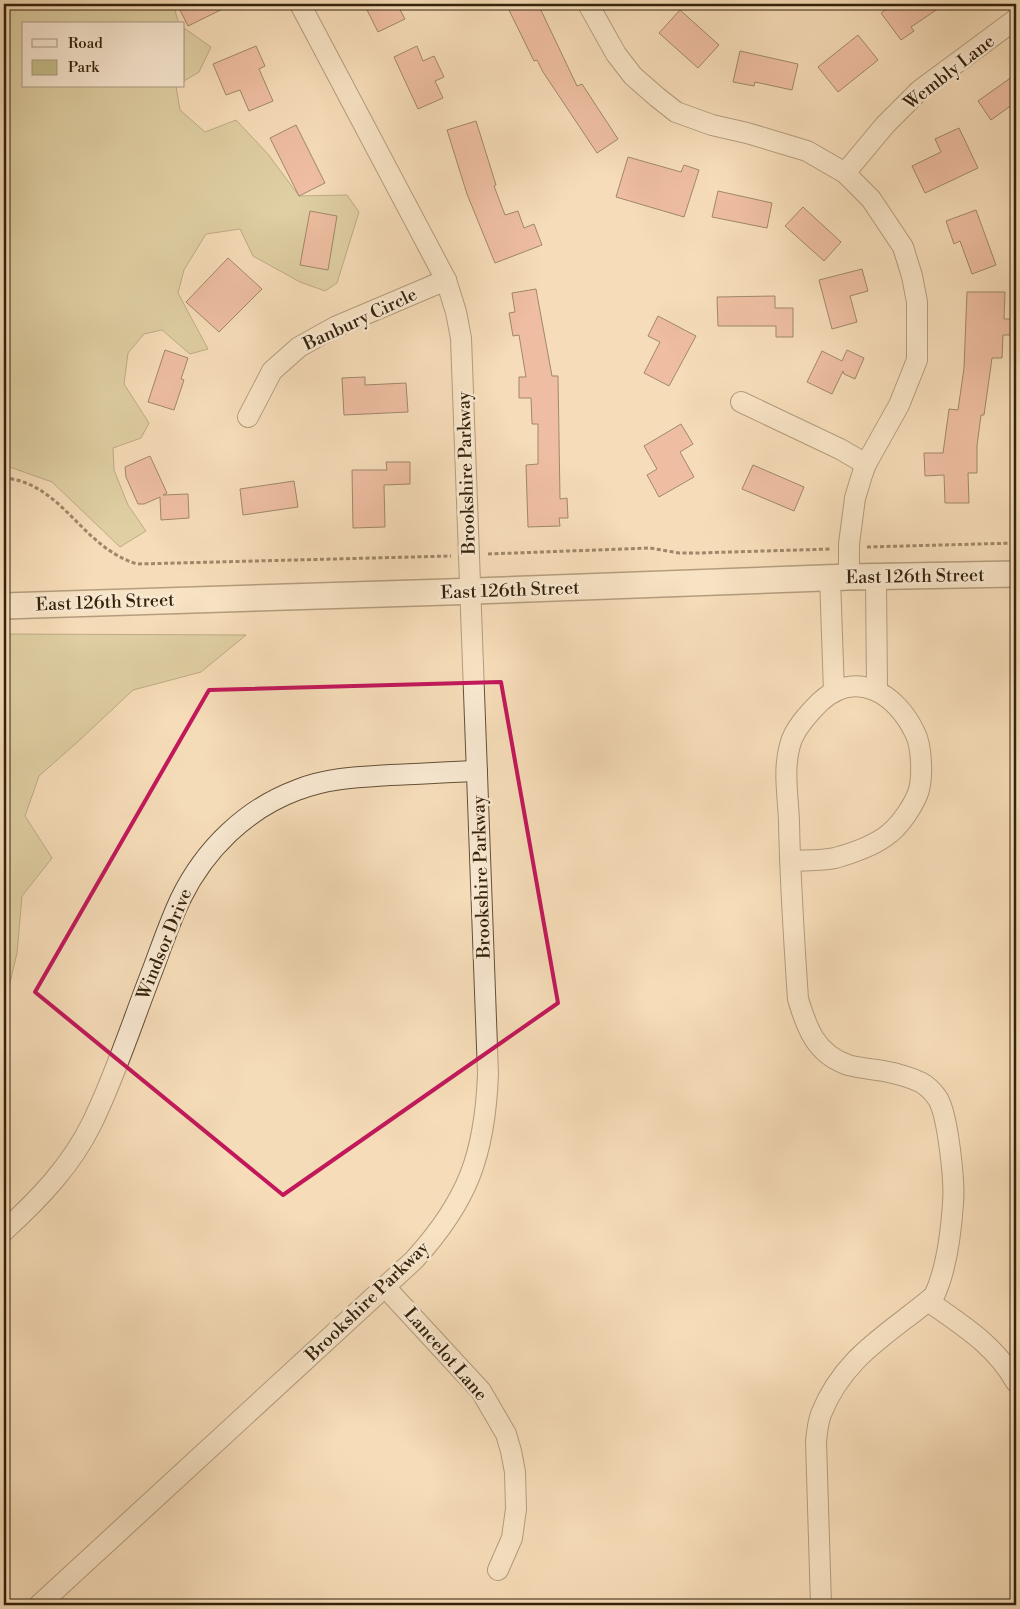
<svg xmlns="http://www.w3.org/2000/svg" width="1020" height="1609" font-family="'Libre Bodoni',serif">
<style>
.green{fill:#c4be8a;stroke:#7c704a}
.building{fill:#e69988;stroke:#35220a}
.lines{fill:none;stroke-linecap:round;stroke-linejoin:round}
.minor-casing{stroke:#655036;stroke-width:22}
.tertiary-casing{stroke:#655036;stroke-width:28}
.path{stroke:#35220a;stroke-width:3;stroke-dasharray:4 2.5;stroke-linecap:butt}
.minor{stroke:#f8e8d1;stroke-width:20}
.tertiary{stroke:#f8e8d1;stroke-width:25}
.marked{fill:none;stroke:#c2185b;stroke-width:4;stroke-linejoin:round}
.labels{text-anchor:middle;stroke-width:5;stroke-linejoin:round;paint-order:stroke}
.street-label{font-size:18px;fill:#35220a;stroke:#f8e8d1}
</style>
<rect width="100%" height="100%" fill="#f5dcb8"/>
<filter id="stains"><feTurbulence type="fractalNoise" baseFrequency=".004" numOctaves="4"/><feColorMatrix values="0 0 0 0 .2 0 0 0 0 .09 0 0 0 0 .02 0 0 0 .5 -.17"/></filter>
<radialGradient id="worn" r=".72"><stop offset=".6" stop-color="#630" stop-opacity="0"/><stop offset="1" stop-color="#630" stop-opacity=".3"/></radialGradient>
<!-- green -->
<g class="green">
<polygon points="4,4 173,4 179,24 24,24 24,86 176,86 180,110 205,132 236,120 268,154 299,196 347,195 359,212 337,283 325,291 300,282 253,256 240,229 206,234 184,270 178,293 208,349 190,354 162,330 144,334 128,353 124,384 149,423 141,438 113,448 114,470 128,505 146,531 120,547 52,482 4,465"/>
<polygon points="184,28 211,47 199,72 184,81"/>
<polygon points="4,634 246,635 201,672 133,690 82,738 39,776 25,816 52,858 22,896 17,953 4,1008"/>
</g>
<!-- building -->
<g class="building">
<polygon points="177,4 233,4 188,26"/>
<polygon points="364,4 397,4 405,19 378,32"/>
<polygon points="506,4 538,4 577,86 582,84 618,139 597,153 543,72 537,60 534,61"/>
<polygon points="894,4 945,4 911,27 914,31 901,40 881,13"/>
<polygon points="680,10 719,45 698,68 659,33"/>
<polygon points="858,35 878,60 838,92 818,67"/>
<polygon points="256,46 265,66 259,69 273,101 249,111 240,90 226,95 213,64"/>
<polygon points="417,46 423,61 434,56 444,77 435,81 443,98 418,109 394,57"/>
<polygon points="740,51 798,64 792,90 755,82 754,86 733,82"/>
<polygon points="1016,74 1016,102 991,120 978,101"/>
<polygon points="476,121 496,185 494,186 505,215 518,211 524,228 534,224 542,245 495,263 467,194 447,130"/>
<polygon points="296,125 325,183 299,196 270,138"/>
<polygon points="959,128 978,168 925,193 912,166 941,152 935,139"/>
<polygon points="628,157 681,172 684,165 699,170 684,217 616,197"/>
<polygon points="718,191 772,203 767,228 712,217"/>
<polygon points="803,207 841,242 824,261 785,226"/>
<polygon points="976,210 996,265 972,274 960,241 954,244 946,221"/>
<polygon points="310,211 337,216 328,270 300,265"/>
<polygon points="228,258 262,289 219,332 186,302"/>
<polygon points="862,269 868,291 850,296 857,322 832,329 819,280"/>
<polygon points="536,289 552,376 558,376 560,499 567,498 568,518 559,518 560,526 528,527 526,465 538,464 538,424 532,424 531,398 519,398 519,377 526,377 519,335 513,336 509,313 515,312 512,293"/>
<polygon points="967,292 1005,292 1004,319 1011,319 1011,335 1003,335 1002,358 992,358 984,415 981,415 977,446 977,473 968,473 969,503 945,503 944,475 925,476 924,453 943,453 949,409 958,410 964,368"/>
<polygon points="775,296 775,308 793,308 793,337 776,337 776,326 718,326 717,297"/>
<polygon points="658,316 696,336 669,386 644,373 660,342 648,336"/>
<polygon points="165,350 188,358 181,379 184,380 174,410 148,402"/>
<polygon points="847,350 864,358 855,379 844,374 843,371 832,394 807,382 822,351 842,361"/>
<polygon points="365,377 365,385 406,383 408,412 344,415 342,378"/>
<polygon points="681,424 693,444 680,452 694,477 659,497 647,475 657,469 644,446"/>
<polygon points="150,456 167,493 163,495 188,494 189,518 161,520 160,497 144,504 138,504 126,477 125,467"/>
<polygon points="386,462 410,462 410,484 384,485 385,527 353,528 352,470 387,470"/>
<polygon points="753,465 804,487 794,511 742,489"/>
<polygon points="294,481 298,507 243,515 240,489"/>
</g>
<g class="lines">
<!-- minor casing -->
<g class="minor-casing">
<g id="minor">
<polyline points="588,4 616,54 633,76 657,97 676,112 712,125 747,133 807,151 845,173 871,199 903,247 912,276 917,302 917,360 899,405 866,464 862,475 855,498 849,544 849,577"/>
<polyline points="845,173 885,125 920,90 1016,19"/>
<polyline points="741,402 840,449 866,464"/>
<polyline points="248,417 272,371 299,347 335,327 446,280"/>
<polyline points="876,577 877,691"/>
<polyline points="830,578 834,692"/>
<path d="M 790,861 C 804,860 821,861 835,858 C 853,853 876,845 890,833 C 901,824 913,806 918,793 C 923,779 922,746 915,733 C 897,694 856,668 820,702 C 808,714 794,729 790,745 C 783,769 788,797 789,821 C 790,880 794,940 798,999 C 807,1029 816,1054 848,1065 C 862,1069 878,1069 893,1073 C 904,1076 915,1078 925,1085 C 929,1088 935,1094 938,1099 C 948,1116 955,1183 953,1203 C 951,1233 947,1269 934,1296 C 889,1334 844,1356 821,1414 C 818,1422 817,1432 816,1441 L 821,1605"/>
<path d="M 4,1231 C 39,1199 71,1166 92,1123 C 116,1074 133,1020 153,969 C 162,945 170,921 181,898 C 205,849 246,809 297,790 C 327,778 358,777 390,775 C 419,774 448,772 477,771"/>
<polyline points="385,1287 481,1391 506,1434 511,1451 515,1472 516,1509 512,1538 498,1570"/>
<path d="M 928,1301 C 963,1326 994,1344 1016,1382"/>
<path d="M 39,1605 L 414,1260 C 468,1201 485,1154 488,1074 L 461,338 L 456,312 L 446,280 L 300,4"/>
</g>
</g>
<!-- tertiary casing -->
<g class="tertiary-casing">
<polyline id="tertiary" points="4,606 447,592 849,577 1016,574"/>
</g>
<!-- path -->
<g class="path">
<path d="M 4,477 C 11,479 19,480 26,483 C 69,500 88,549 137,564 L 451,556"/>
<polyline points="867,547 1016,543"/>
<polyline points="488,554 650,548 679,553 698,553 831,549"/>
</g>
<!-- minor -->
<use href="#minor" class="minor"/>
<!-- tertiary -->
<use href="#tertiary" class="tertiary"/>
</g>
<!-- marked area -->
<path d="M0 0H1020V1609H0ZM 501,682 L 558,1003 L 283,1195 L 35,992 L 209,690 Z" fill="#f5dcb8" fill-opacity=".55" fill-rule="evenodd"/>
<path class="marked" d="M 501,682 L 558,1003 L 283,1195 L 35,992 L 209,690 Z"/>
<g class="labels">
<!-- street labels -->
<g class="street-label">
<text transform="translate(949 72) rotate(-38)" y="6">Wembly Lane</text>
<text transform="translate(360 319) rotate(-25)" y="6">Banbury Circle</text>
<text transform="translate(466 473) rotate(-92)" y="6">Brookshire Parkway</text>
<text transform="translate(915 576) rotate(-1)" y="6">East 126th Street</text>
<text transform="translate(510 590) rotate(-2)" y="6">East 126th Street</text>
<text transform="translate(105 602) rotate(-2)" y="6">East 126th Street</text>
<text transform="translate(481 877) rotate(-92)" y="6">Brookshire Parkway</text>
<text transform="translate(164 944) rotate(-68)" y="6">Windsor Drive</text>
<text transform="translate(367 1301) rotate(-44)" y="6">Brookshire Parkway</text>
<text transform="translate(446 1354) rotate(49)" y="6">Lancelot Lane</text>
</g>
</g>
<!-- margin -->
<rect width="1020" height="1609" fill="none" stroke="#f5dcb8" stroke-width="20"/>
<rect x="5" y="5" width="1010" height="1599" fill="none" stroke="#35220a" stroke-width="2.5"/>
<rect x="10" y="10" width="1000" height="1589" fill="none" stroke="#35220a"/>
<!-- legend -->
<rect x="22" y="22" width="162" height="65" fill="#f8e8d1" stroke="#aa9981"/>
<rect x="32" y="39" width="25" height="8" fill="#f8e8d1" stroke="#aa9981"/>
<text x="68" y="48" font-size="15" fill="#35220a">Road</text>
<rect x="32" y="60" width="25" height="15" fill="#c4be8a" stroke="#aa9981"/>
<text x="68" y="72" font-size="15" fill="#35220a">Park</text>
<rect width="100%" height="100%" filter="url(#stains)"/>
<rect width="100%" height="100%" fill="url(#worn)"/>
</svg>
